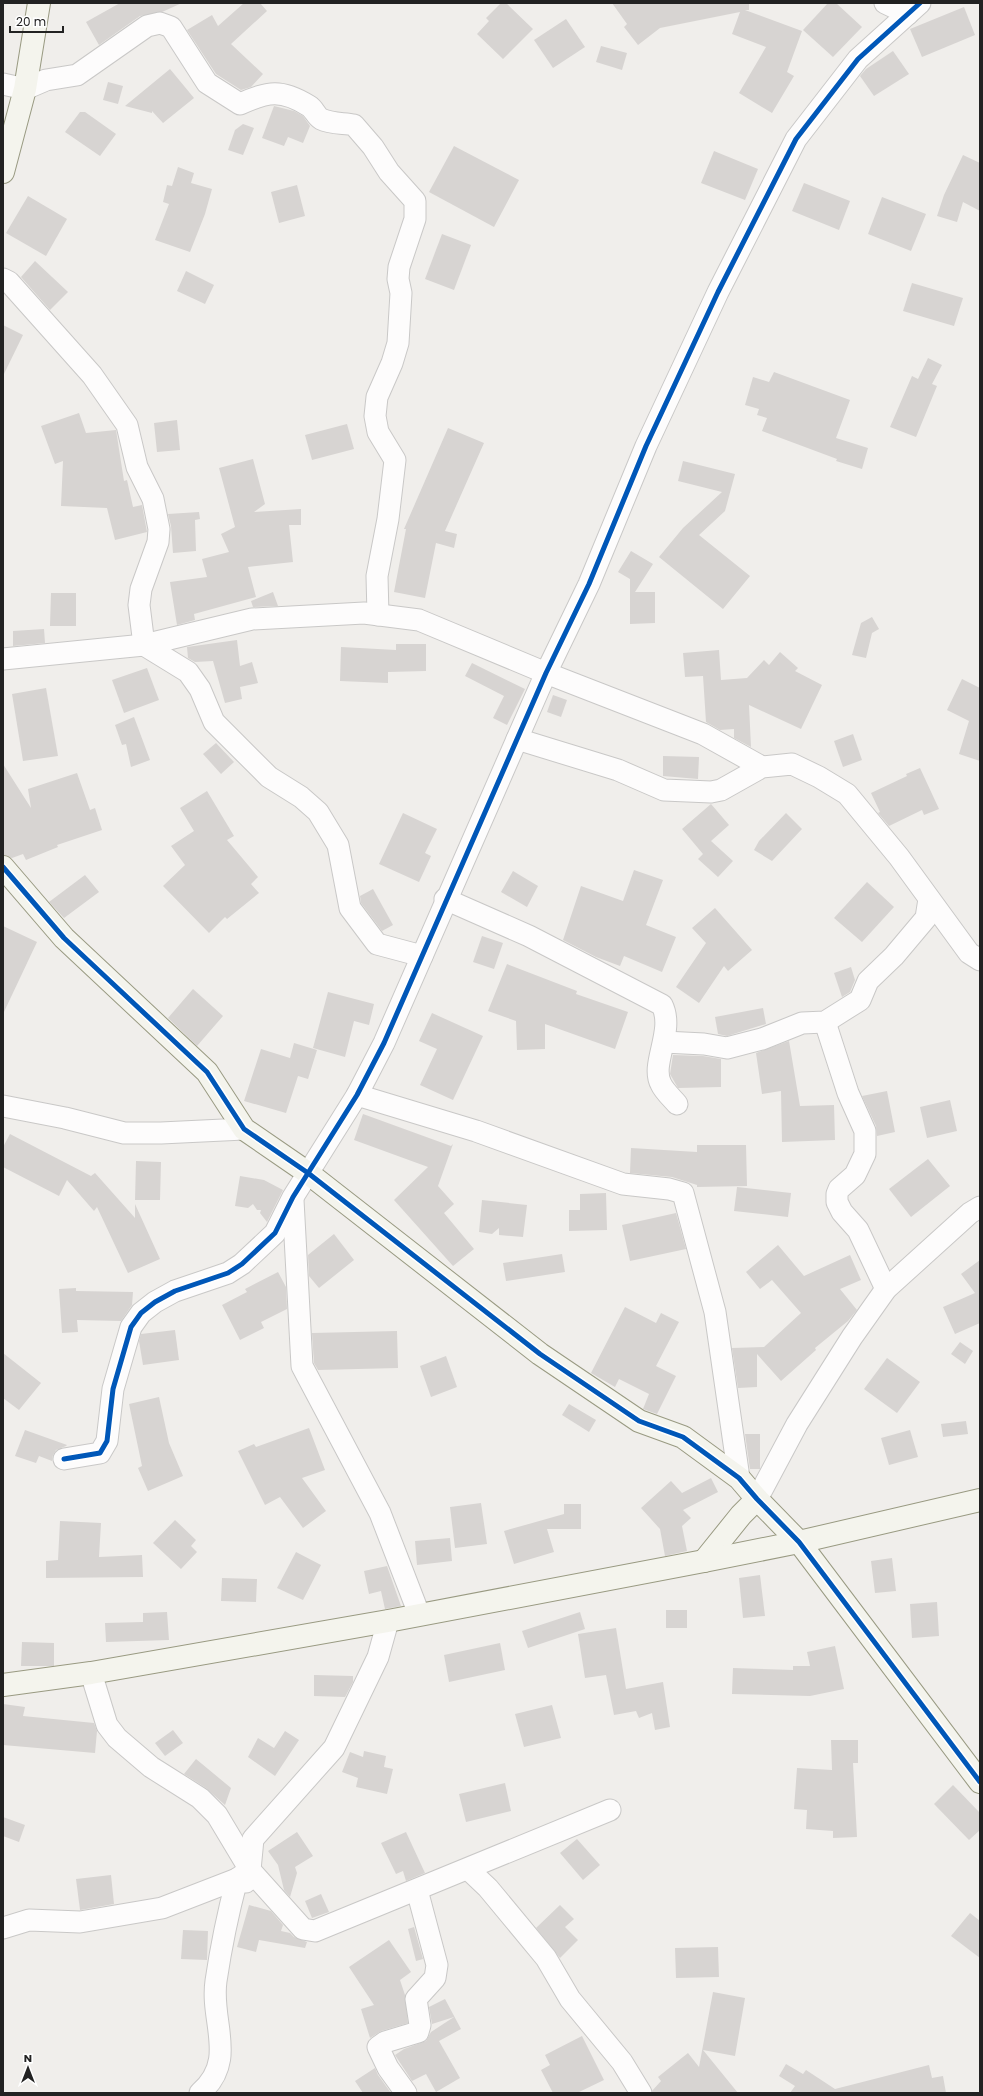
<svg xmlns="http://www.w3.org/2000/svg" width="983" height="2096" font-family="Poppins,sans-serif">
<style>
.building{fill:#d7d4d2}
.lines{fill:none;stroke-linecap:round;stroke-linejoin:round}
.street-casing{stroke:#c9c8c7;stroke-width:23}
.secondary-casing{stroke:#999a82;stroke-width:24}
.street{stroke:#fdfcfc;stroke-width:21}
.secondary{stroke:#f4f4ed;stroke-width:22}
.cycleway-casing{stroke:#fff;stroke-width:8}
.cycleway{stroke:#0057b8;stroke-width:5}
</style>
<rect width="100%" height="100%" fill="#f0eeeb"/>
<!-- building -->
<g class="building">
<polygon points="120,3 182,3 162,12 140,16 99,45 86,22"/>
<polygon points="244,3 260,3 267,11 231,44 263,74 251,87 241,90 216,74 187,30 212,15 218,26"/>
<polygon points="501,3 506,3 533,29 503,59 477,34 489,21 486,18"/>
<polygon points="612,3 749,3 749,10 745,10 802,31 787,72 794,76 772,113 739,93 766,47 732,34 740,12 660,28 638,45 624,27 627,24"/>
<polygon points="828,3 836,3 862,27 833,57 803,30"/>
<polygon points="964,7 975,35 922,57 910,29"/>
<polygon points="566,19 585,47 553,68 534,40"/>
<polygon points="601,46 627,53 622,70 596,62"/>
<polygon points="893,51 909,74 874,96 860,76 866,69"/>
<polygon points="170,69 194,98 163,123 152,111 152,113 125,106"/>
<polygon points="108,82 123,86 118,104 103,100"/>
<polygon points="274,106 294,111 303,116 310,126 303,143 288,137 284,146 262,138"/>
<polygon points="80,112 85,112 116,134 100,156 65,132"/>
<polygon points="243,124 254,128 243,155 228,150 235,130"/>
<polygon points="454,146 519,180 494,227 429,192"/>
<polygon points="714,151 758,169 745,200 701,183"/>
<polygon points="963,155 980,163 980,211 963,202 957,222 937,216 944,195"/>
<polygon points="178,167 194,173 191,183 212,189 205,214 190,252 155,240 169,204 163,202 167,185 172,186"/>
<polygon points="804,183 850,201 839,230 792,211"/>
<polygon points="297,185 305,216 279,223 271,192"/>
<polygon points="28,196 67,219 46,256 6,233"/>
<polygon points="882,197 926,214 911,251 868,234"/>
<polygon points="442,234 471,245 454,290 425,279"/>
<polygon points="35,261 68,292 50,310 21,277"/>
<polygon points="186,271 214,285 205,304 177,291"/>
<polygon points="912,283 963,298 954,326 903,311"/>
<polygon points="3,325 23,335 3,376"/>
<polygon points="928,358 942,365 932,384 937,386 916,437 890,427 912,376 918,379"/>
<polygon points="774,372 850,400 836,438 868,448 862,469 836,461 837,459 762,431 767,418 757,415 759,409 745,405 753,377 769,382"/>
<polygon points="79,413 86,433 116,430 124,481 127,480 133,507 142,505 147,532 115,540 107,508 61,506 63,461 55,464 41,426"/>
<polygon points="177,420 180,450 157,452 154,423"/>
<polygon points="347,424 354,449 312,460 305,435"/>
<polygon points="448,428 484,443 445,531 457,534 454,548 436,543 425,598 394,592 406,529 404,529"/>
<polygon points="253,459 265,504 254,512 301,509 301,525 289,525 293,562 248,567 256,597 194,614 195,620 177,625 170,582 207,577 202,559 229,552 221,534 235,527 219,468"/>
<polygon points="683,461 735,474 725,511 699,535 750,576 723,609 659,557 683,528 722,492 678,481"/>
<polygon points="199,512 200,519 195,520 196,551 173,553 171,526 168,514"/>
<polygon points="631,551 653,564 635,592 655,592 655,623 630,624 630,579 618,572"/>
<polygon points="273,592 278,606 253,607 251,601"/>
<polygon points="51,593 76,593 76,626 50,626"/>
<polygon points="872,617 879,629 872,633 866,658 852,655 861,623"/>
<polygon points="44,629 45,643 13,646 13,631"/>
<polygon points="237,640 240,666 252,662 258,683 240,687 242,699 225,703 213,661 195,662 188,658 187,647"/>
<polygon points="396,644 426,644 426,671 388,672 388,683 340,681 341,647 396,650"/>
<polygon points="719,650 721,680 747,678 764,660 769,665 780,652 798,668 795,671 822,685 801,729 749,705 751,747 734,738 734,729 720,730 706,722 703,676 685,677 683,653"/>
<polygon points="472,663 525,689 507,725 493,718 504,696 465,676"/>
<polygon points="147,668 159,700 124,713 112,680"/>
<polygon points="962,679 980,688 980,761 959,754 969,721 947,710"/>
<polygon points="46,688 58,756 23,761 12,694"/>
<polygon points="553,695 567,700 561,717 547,712"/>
<polygon points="134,717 150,760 131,767 126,744 122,745 115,725"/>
<polygon points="853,734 862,760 843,767 834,741"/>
<polygon points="216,743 234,762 221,774 203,754"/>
<polygon points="663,756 699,757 698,779 663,776"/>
<polygon points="3,764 31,808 28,789 77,773 90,810 95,808 102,830 57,845 58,847 26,860 23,854 12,858 3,855"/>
<polygon points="920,768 939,809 924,815 922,810 889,826 878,813 880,812 871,793 907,776 906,774"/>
<polygon points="207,791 234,836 227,840 258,877 251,884 259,893 227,919 225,917 209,933 163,886 185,865 171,846 194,831 180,808"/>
<polygon points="711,804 729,825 711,841 733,861 718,877 698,859 703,854 682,829"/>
<polygon points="403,813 437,829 425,853 431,856 419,882 379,864"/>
<polygon points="786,813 802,829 772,861 754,850 759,841"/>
<polygon points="634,870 663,880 646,925 676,937 662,972 624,956 620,966 596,957 563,940 581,886 623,901"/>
<polygon points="513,871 538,886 527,907 501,892"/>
<polygon points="85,875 99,892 64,918 49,902"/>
<polygon points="867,882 894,907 862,942 834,918"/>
<polygon points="373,889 393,925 382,931 361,903 360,896"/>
<polygon points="715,908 752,950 728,971 724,966 699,1003 676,987 706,943 692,928"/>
<polygon points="3,926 37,942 3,1014"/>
<polygon points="482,936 503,943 494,969 473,962"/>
<polygon points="507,964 577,991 576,994 628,1012 615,1049 545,1024 545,1049 517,1050 516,1021 488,1011"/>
<polygon points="851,967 855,980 850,992 842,997 834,973"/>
<polygon points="193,989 223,1016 197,1046 168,1018"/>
<polygon points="328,992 374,1004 369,1025 354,1021 345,1057 313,1048"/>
<polygon points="763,1008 766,1024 727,1036 718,1034 715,1017"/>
<polygon points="432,1013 483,1036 453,1100 420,1085 437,1049 419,1041"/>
<polygon points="789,1041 800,1106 834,1105 835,1140 782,1142 781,1091 762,1094 756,1053"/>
<polygon points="294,1043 317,1050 308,1079 298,1076 286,1113 244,1101 261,1049 290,1058"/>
<polygon points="673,1055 703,1056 721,1059 721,1087 678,1088 670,1074"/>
<polygon points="887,1091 895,1132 877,1136 876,1126 862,1096"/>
<polygon points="950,1100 957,1131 927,1138 920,1107"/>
<polygon points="363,1114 451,1146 453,1144 438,1186 454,1204 444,1213 474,1249 453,1266 394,1200 428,1167 354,1140"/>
<polygon points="10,1134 91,1176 95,1173 135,1218 135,1204 160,1259 128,1273 97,1207 94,1211 67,1180 59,1196 3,1167 3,1147"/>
<polygon points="697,1145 746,1145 747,1186 697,1187 697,1185 672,1177 630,1173 631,1148 697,1152"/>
<polygon points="928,1159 950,1186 911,1217 889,1189"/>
<polygon points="136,1161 161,1162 160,1200 135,1200"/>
<polygon points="240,1176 264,1180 283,1190 267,1222 260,1213 261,1210 257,1210 253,1204 248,1208 235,1206"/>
<polygon points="737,1187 791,1193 788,1217 734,1211"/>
<polygon points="606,1193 607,1230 569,1231 569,1210 580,1210 580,1194"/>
<polygon points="482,1200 527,1205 523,1237 499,1235 499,1228 492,1234 479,1232"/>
<polygon points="676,1213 686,1249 630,1261 622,1225"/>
<polygon points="334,1234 354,1260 319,1288 309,1276 308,1255"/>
<polygon points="778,1245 804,1276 850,1255 861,1280 840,1289 857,1310 848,1321 815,1348 816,1350 781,1381 757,1354 757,1387 738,1388 732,1348 764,1347 801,1313 772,1280 760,1289 746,1272"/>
<polygon points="562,1254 565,1272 506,1281 503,1263"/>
<polygon points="980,1260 980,1323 955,1334 943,1307 975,1293 961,1274"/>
<polygon points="278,1272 286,1287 287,1309 261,1322 264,1328 240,1340 222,1305 247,1292 245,1289"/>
<polygon points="76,1288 76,1291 133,1292 132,1305 121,1321 77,1320 78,1332 62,1333 59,1289"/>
<polygon points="625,1307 656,1323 661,1313 679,1322 656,1366 676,1376 657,1414 643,1409 649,1394 619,1379 615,1387 591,1373"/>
<polygon points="175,1330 179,1360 143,1365 139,1341 141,1334"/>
<polygon points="397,1331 398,1368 318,1370 314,1363 312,1333"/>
<polygon points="960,1342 973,1351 965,1364 951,1354"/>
<polygon points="3,1353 41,1383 19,1410 3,1398"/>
<polygon points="446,1356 457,1387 431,1397 420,1366"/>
<polygon points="887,1358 920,1382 897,1413 864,1389"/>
<polygon points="159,1397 169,1443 183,1476 148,1491 138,1468 142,1466 129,1404"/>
<polygon points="569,1404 596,1420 589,1432 562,1415"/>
<polygon points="966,1421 968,1434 943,1437 941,1424"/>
<polygon points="309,1428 325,1470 302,1478 326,1511 303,1528 280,1497 265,1505 238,1451 254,1444 256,1447"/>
<polygon points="25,1430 67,1445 66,1446 56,1450 53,1455 52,1461 39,1456 36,1463 15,1456"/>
<polygon points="910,1430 918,1457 889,1465 881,1438"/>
<polygon points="745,1434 760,1434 760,1469 750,1469"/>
<polygon points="711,1478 718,1492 683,1510 691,1518 682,1526 687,1551 665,1556 660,1529 641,1508 671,1481 682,1493"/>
<polygon points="481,1503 487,1544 455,1548 450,1507"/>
<polygon points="564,1504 581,1504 581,1529 547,1529 554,1552 514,1564 504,1531 564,1514"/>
<polygon points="175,1520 196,1540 191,1546 197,1552 181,1569 153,1543"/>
<polygon points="60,1521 101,1523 99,1557 142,1555 143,1577 46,1578 46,1561 58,1560"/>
<polygon points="450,1538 452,1561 417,1565 415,1541"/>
<polygon points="296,1552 321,1565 303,1600 277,1588"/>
<polygon points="892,1558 896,1591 875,1593 871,1561"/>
<polygon points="387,1566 401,1606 385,1609 381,1591 369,1594 364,1571"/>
<polygon points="760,1575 765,1616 743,1618 739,1578"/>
<polygon points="222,1578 257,1579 256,1602 221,1601"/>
<polygon points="937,1602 939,1636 912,1638 910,1604"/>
<rect x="666" y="1610" width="21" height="18"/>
<polygon points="167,1612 169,1640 106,1642 105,1623 143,1622 143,1613"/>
<polygon points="580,1612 585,1629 528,1648 522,1631"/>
<polygon points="616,1628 626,1689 663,1682 670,1727 655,1730 652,1713 639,1718 636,1711 614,1715 606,1675 585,1678 578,1634"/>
<polygon points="22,1642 54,1643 54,1666 21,1666"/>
<polygon points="500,1643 505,1670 449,1682 444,1655"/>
<polygon points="835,1646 844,1689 810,1696 732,1694 733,1668 793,1670 793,1666 810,1666 807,1652"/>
<polygon points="314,1675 353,1676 353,1682 345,1697 314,1696"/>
<polygon points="3,1704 25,1707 23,1716 94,1723 97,1731 95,1753 3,1745"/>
<polygon points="552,1705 561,1738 524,1747 515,1714"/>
<polygon points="173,1730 183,1743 165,1756 155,1743"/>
<polygon points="285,1731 299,1740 275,1776 248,1757 258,1738 274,1748"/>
<polygon points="831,1740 858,1740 858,1763 853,1763 857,1837 833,1838 833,1831 806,1829 807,1810 794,1809 797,1768 832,1770"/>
<polygon points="364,1751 386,1756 384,1767 393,1769 387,1794 356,1787 358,1778 342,1772 350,1752 363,1757"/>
<polygon points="196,1759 231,1788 225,1805 206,1788 184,1774"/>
<polygon points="505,1783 511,1811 466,1822 459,1794"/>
<polygon points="953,1785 980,1813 980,1830 969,1840 934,1804"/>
<polygon points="3,1817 25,1825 19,1842 3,1836"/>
<polygon points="297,1832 313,1856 295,1867 297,1873 290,1897 284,1890 278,1865 268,1851"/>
<polygon points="406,1832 425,1873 406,1881 403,1871 396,1874 381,1843"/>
<polygon points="577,1839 600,1865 583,1880 560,1853"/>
<polygon points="111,1875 114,1904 80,1910 76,1879"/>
<polygon points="321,1894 329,1912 312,1918 305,1901"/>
<polygon points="249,1905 271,1911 283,1925 281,1931 290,1933 294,1937 307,1942 305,1948 259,1940 256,1952 237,1947"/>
<polygon points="560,1905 574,1919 565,1927 578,1940 560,1958 536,1928"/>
<polygon points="970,1913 980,1921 980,1958 951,1936"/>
<polygon points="414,1927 423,1959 416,1961 408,1929"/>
<polygon points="183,1930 208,1931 207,1960 181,1959"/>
<polygon points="389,1940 411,1972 400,1980 405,1995 408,2023 381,2031 370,2038 361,2009 374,2005 349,1967"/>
<polygon points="718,1947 719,1977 676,1978 675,1948"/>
<polygon points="713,1992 745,1998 735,2056 703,2050 738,2093 653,2093 652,2091 661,2081 658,2077 688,2053 699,2067"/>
<polygon points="445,1999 461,2029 439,2041 460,2078 436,2092 426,2074 412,2081 395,2055 404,2049 426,2041 431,2032 454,2017 432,2024 429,2007"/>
<polygon points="582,2036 604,2080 577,2093 553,2093 541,2070 550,2065 545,2055"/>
<polygon points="786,2064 803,2074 806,2070 835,2089 929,2065 932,2078 943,2076 946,2093 790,2093 795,2086 779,2076"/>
<polygon points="375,2068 378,2075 391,2093 363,2093 355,2081"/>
</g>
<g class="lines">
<!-- street casing -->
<g class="street-casing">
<g id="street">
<polyline points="885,3 908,14"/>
<path d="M 3,84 L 25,89 L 46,80 L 77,75 L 147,26 L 160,23 L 171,27 L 207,83 L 240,104 C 268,91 282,89 309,106 C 314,109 316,116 321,119 C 331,124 344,123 354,125 L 373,147 L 389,172 L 415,201 L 415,219 L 399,267 L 398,279 L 401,293 L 398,343 L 392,363 L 377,397 L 375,416 L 378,432 L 395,460 L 388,519 L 377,576 L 378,615"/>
<polyline points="3,279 9,282 92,375 127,425 137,467 153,499 159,529 158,542 141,589 139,605 144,645"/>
<polyline points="144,645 188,672 200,689 214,722 269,777 301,797 318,812 338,845 350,908 377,944 422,956"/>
<polyline points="3,659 144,645 252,619 364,613 419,620 546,673 703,734 762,767"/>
<polyline points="517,739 618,770 664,790 711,792 721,790 762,767 792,764 819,777 847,794 899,857 969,953 980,960"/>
<path d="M 445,899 L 529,936 L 662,1005 C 675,1031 650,1064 661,1084 C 664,1091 672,1098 677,1104"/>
<polyline points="825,1022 848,1093 865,1131 865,1154 855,1175 839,1189 837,1194 837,1202 842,1212 858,1230 886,1289"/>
<polyline points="664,1042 704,1044 727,1048 762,1039 802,1023 825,1022 860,1000 868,981 894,956 926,918 929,899"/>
<polyline points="357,1095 476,1131 623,1184 669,1189 683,1193 715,1312 739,1478"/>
<polyline points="3,1106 65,1118 124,1133 161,1133 244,1129"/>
<polyline points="293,1200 302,1366 380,1513 419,1614"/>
<polyline points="64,1459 100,1453 107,1441 113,1389 131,1327 141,1313 155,1302 175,1291 228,1273 242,1264 275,1233 293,1197 357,1095 384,1043 546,673 589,584 646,446 718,292 796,139 858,59 920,3"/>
<polyline points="757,1499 797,1424 852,1337 886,1289 970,1213 980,1207"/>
<polyline points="388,1621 378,1657 334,1748 253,1839 250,1870 303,1929 315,1931 610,1810"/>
<path d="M 91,1673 L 107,1725 L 117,1738 L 151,1767 L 200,1798 L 217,1815 L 250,1870 L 237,1879 C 228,1913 221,1947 216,1981 C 210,2022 238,2060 200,2093"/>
<polyline points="468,1869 488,1888 546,1958 570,1999 622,2062 641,2093"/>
<polyline points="3,1928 29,1920 80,1922 162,1908 237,1879 246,1882"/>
<polyline points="406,2093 388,2068 378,2047 385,2042 418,2032 420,2025 416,1999 435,1978 437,1965 417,1890"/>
</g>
</g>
<!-- secondary casing -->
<g class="secondary-casing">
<g id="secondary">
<polyline points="3,172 25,89 39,3"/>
<polyline points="3,867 64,938 207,1072 244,1129 308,1173 540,1354 639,1421 683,1437 739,1478 757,1499 799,1542 980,1782"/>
<polyline points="704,1561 741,1515 757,1499"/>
<polyline points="3,1685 91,1673 388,1621 704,1561 799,1542 980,1500"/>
</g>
</g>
<!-- street -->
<use href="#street" class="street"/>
<!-- secondary -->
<use href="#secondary" class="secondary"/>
<!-- cycleway casing -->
<g class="cycleway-casing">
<g id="cycleway">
<polyline points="3,867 64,938 207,1072 244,1129 308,1173 540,1354 639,1421 683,1437 739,1478 757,1499 799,1542 980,1782"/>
<polyline points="64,1459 100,1453 107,1441 113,1389 131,1327 141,1313 155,1302 175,1291 228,1273 242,1264 275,1233 293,1197 357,1095 384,1043 546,673 589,584 646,446 718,292 796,139 858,59 920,3"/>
</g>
</g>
<!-- cycleway -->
<use href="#cycleway" class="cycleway"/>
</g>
<!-- border -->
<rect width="983" height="2096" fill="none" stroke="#222222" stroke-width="8"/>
<!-- north arrow -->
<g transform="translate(28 2068)" stroke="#ffffff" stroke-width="3" paint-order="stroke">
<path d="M0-3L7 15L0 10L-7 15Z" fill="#222222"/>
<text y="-6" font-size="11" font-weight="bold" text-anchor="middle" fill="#222222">N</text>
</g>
<!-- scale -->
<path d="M10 26v6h53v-6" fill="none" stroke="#222222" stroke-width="2"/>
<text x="16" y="26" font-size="12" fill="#222222" stroke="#ffffff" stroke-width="3" paint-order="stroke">20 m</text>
</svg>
